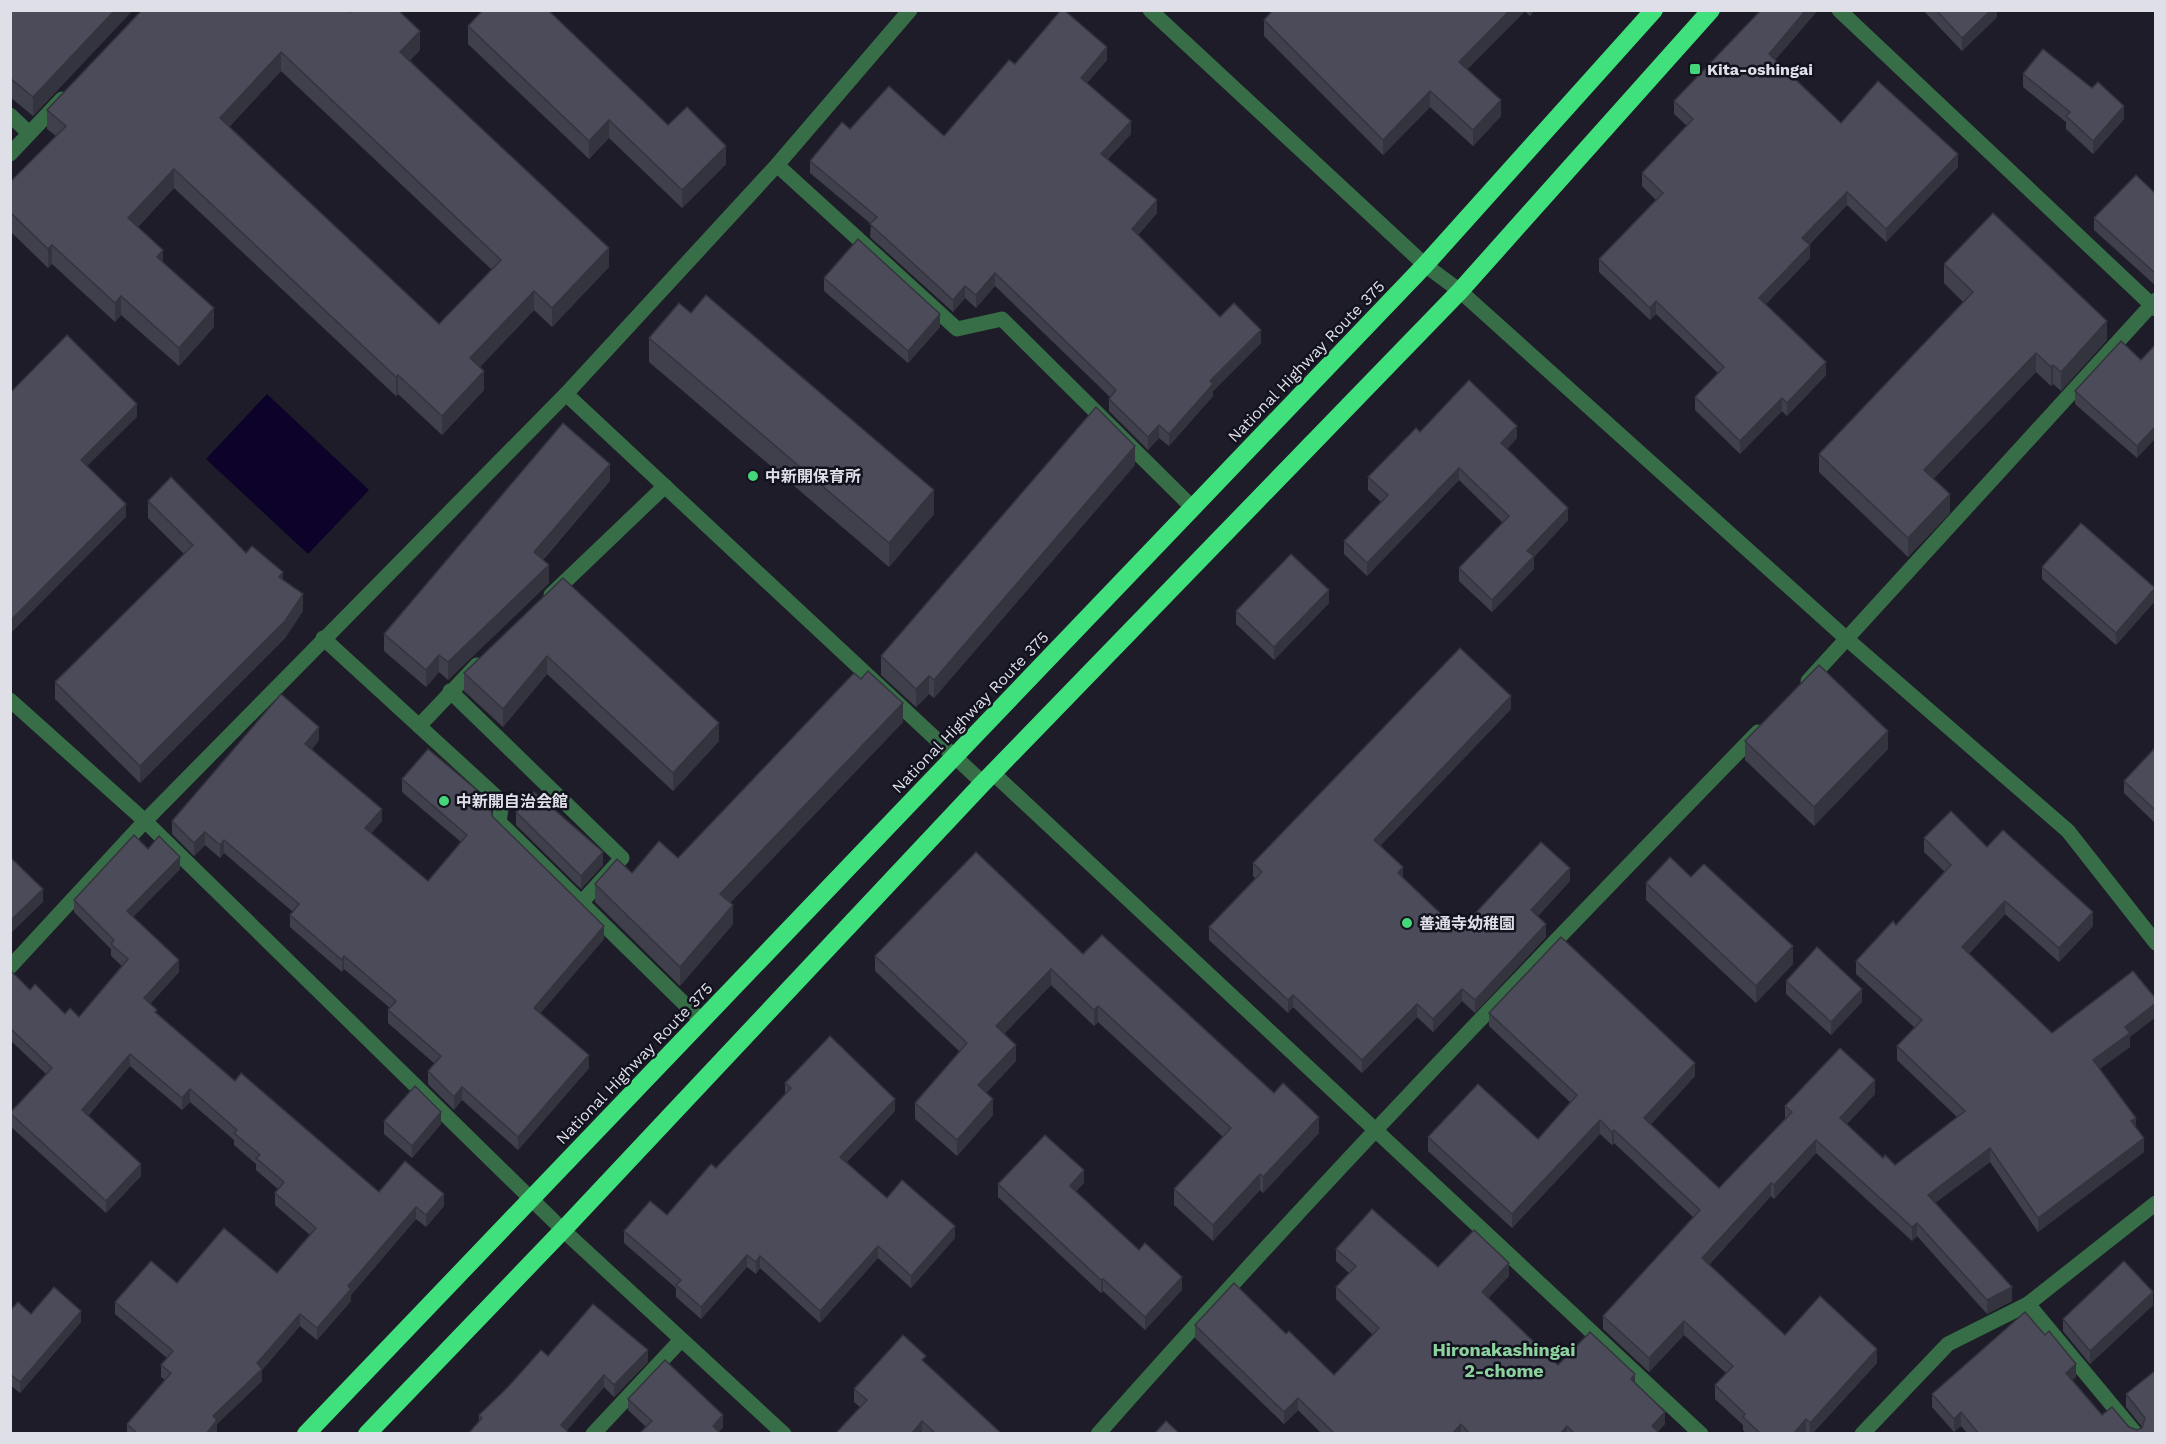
<svg xmlns="http://www.w3.org/2000/svg" width="2166" height="1444" font-family="'Work Sans','Noto Sans JP',sans-serif">
<style>
.water{fill:#0c022a}
.lines{fill:none;stroke-linecap:round;stroke-linejoin:round}
.minor{stroke:#376e47;stroke-width:15}
.highway{stroke:#40e07d;stroke-width:18}
.wall{fill:#40404d;fill-rule:evenodd}
.shaded-wall{fill:#34343e}
.building{fill:#4b4b59;stroke:#34343e;stroke-width:1.5;fill-rule:evenodd}
.poi-dot{fill:#44d77a;stroke:#13131f;stroke-width:2}
.labels{text-anchor:middle;stroke-width:5;stroke-linejoin:round;paint-order:stroke}
.poi-label{font-size:16px;font-weight:bold;fill:#dfdfe8;stroke:#13131f;text-anchor:start}
.street-label{font-size:16px;fill:#dfdfe8;stroke:#13131f}
.neighbourhood-label{font-size:18px;font-weight:bold;fill:#8cd19e;stroke:#13131f}
</style>
<rect width="100%" height="100%" fill="#1d1c28"/>
<!-- water -->
<polygon class="water" points="267,394 369,490 308,554 206,459"/>
<g class="lines">
<!-- minor -->
<g class="minor">
<polyline points="1150,10 1425,265 1460,291 1848,640 2068,831 2156,943"/>
<polyline points="1839,10 2156,309"/>
<polyline points="10,115 29,133"/>
<polyline points="10,154 62,99"/>
<polyline points="777,165 957,329 1002,319 1193,508"/>
<polyline points="566,394 983,783"/>
<polyline points="551,595 665,486"/>
<polyline points="323,638 502,802 499,822 702,1021"/>
<polyline points="1808,681 2156,300"/>
<polyline points="450,691 622,858 581,903"/>
<polyline points="10,700 145,821 563,1230 784,1434"/>
<polyline points="419,726 477,665"/>
<polyline points="994,774 1701,1434"/>
<polyline points="10,967 145,821 566,394 777,165 910,10"/>
<polyline points="2028,1304 2156,1203"/>
<polyline points="593,1434 681,1340"/>
<path d="M 1098,1434 C 1311,1193 1534,962 1758,732"/>
<polyline points="1862,1434 1948,1344 2028,1304 2136,1434"/>
</g>
<!-- highway -->
<g class="highway">
<polyline points="306,1434 1425,265 1654,10"/>
<polyline points="367,1434 563,1230 983,783 1460,291 1711,10"/>
</g>
</g>
<!-- wall -->
<g class="wall">
<polygon points="10,10 133,10 33,116 10,97"/>
<path d="M 142,10 L 420,50 L 410,60 L 609,267 L 552,327 L 534,310 L 480,367 L 484,390 L 442,435 L 398,394 L 396,396 L 174,188 L 138,227 L 163,263 L 214,327 L 179,366 L 121,315 L 115,322 L 52,264 L 48,268 L 10,231 L 10,182 L 56,136 L 47,129 L 47,110 ZM 281,71 L 492,270 L 439,324 L 229,127 Z"/>
<polygon points="1273,10 1535,10 1530,16 1525,11 1467,69 1501,116 1473,146 1430,107 1383,155 1264,36 1264,20"/>
<polygon points="1761,10 1818,10 1775,60 1841,123 1958,167 1886,242 1847,205 1809,245 1810,258 1766,304 1826,375 1787,416 1782,411 1740,454 1695,410 1695,397 1718,373 1656,314 1650,320 1599,272 1599,259 1656,200 1642,186 1642,173 1687,126 1674,114 1674,101"/>
<polygon points="1923,10 1997,10 1997,17 1962,51"/>
<polygon points="468,26 668,125 726,164 682,208 609,138 589,159 468,44"/>
<polygon points="1107,60 1087,83 1131,134 1108,159 1157,213 1138,235 1220,317 1261,343 1213,391 1213,396 1169,446 1159,438 1148,450 1109,411 1109,399 1110,397 995,286 976,308 965,298 953,312 870,237 871,224 810,173 810,161 850,129 944,136 1015,64"/>
<polygon points="2023,74 2124,119 2093,154 2066,129 2066,122 2023,87"/>
<polygon points="2156,194 2156,286 2094,230 2094,218"/>
<polygon points="1944,264 2107,340 2061,391 2053,384 2051,386 2036,372 1933,479 1950,513 1908,557 1819,472 1819,454 1963,302 1944,283"/>
<polygon points="824,278 940,327 908,363 824,291"/>
<polygon points="649,338 934,514 889,567 649,362"/>
<polygon points="2141,360 2137,458 2075,404 2075,391"/>
<polygon points="1420,432 1517,438 1507,449 1568,520 1534,557 1534,569 1492,612 1459,581 1459,568 1503,523 1459,480 1367,576 1344,554 1344,541 1381,502 1368,490 1368,477"/>
<polygon points="1135,465 934,698 929,694 916,707 881,675 881,656"/>
<polygon points="610,481 543,560 549,583 448,680 439,672 426,687 384,651 384,634"/>
<polygon points="148,501 246,553 283,580 303,611 285,638 140,783 55,699 55,682 184,554 148,518"/>
<polygon points="2042,567 2155,601 2116,645 2042,579"/>
<polygon points="563,578 719,741 673,791 547,674 503,727 464,691 464,673"/>
<polygon points="1329,603 1274,660 1236,624 1236,611"/>
<polygon points="1511,709 1380,846 1403,878 1459,931 1570,881 1538,916 1546,937 1475,1013 1462,1001 1433,1032 1417,1017 1362,1073 1293,1007 1288,1013 1209,940 1209,927 1255,878 1253,876 1253,863"/>
<polygon points="903,722 730,903 733,924 680,986 595,902 595,884 678,858"/>
<polygon points="319,740 312,749 382,821 371,833 428,881 461,842 402,792 402,779 492,816 604,939 540,1013 589,1068 518,1150 462,1100 454,1110 428,1084 428,1071 435,1064 388,1023 388,1010 390,1008 344,969 342,972 290,927 290,915 293,912 224,853 220,858 205,845 194,856 172,834 172,821"/>
<polygon points="1745,741 1888,749 1814,826 1745,760"/>
<polygon points="2156,747 2156,824 2124,793 2124,781"/>
<polygon points="516,812 603,865 581,889 516,825"/>
<polygon points="1924,838 1987,847 2093,926 2059,962 2005,914 1969,954 2052,1033 2130,1037 2130,1047 2099,1069 2136,1128 2144,1152 2038,1232 1990,1162 1935,1203 2012,1301 1987,1314 1917,1236 1912,1241 1816,1153 1774,1199 1771,1196 1709,1265 1785,1335 1877,1363 1812,1434 1746,1434 1743,1430 1743,1425 1715,1399 1715,1385 1726,1373 1684,1335 1649,1372 1603,1329 1603,1316 1693,1217 1614,1143 1612,1145 1600,1134 1512,1228 1428,1151 1428,1137 1538,1139 1571,1103 1489,1026 1489,1013 1695,1076 1650,1125 1719,1188 1785,1119 1785,1106 1875,1094 1847,1124 1883,1158 1895,1165 1957,1117 1897,1060 1897,1046 1915,1028 1856,974 1856,961 1896,925 1945,872 1924,852"/>
<polygon points="148,849 180,869 133,917 179,972 150,1004 157,1014 235,1081 379,1192 444,1206 426,1227 416,1219 351,1295 351,1301 317,1340 300,1326 262,1370 262,1381 217,1424 217,1432 216,1434 127,1434 127,1424 165,1380 161,1377 161,1365 167,1358 115,1314 115,1302 177,1283 277,1273 310,1235 275,1205 275,1193 278,1189 256,1170 256,1164 234,1145 234,1140 190,1102 182,1110 130,1066 88,1116 141,1176 106,1213 10,1126 10,1113 46,1074 10,1040 10,970 30,990 65,1014 79,1017 122,966 111,956 111,949 74,912 74,900"/>
<polygon points="1691,877 1793,964 1756,1003 1646,900 1646,883"/>
<polygon points="1083,954 1274,1093 1319,1133 1263,1193 1260,1190 1213,1241 1174,1205 1174,1189 1223,1137 1098,1022 1094,1026 1051,985 1004,1034 1016,1061 986,1093 993,1115 957,1156 915,1119 915,1103 960,1052 875,971 875,956"/>
<polygon points="1786,981 1862,1002 1831,1035 1786,994"/>
<polygon points="785,1083 895,1111 846,1163 887,1198 955,1238 911,1288 878,1258 820,1323 760,1268 756,1274 747,1267 701,1319 676,1297 676,1288 624,1243 624,1231 667,1215 716,1168 785,1095"/>
<polygon points="384,1121 441,1124 412,1158 384,1134"/>
<polygon points="1084,1183 1076,1191 1182,1290 1145,1330 1103,1291 1101,1293 998,1197 998,1184"/>
<polygon points="1336,1249 1438,1267 1509,1276 1488,1298 1558,1365 1635,1383 1665,1424 1658,1431 1660,1434 1322,1434 1298,1410 1284,1424 1195,1338 1195,1325 1286,1334 1334,1375 1373,1335 1336,1299 1336,1287 1349,1273 1336,1261"/>
<polygon points="2153,1305 2090,1364 2063,1331 2063,1319"/>
<polygon points="10,1311 81,1322 20,1393 10,1385"/>
<polygon points="648,1362 614,1397 604,1387 567,1430 479,1422 479,1415"/>
<polygon points="926,1363 1002,1434 835,1434 860,1407 854,1402 854,1389"/>
<polygon points="2156,1370 2156,1434 1968,1434 1961,1426 1954,1432 1932,1407 1932,1394 2076,1377 2072,1380 2102,1415 2137,1430 2142,1427 2126,1407 2126,1394"/>
<polygon points="628,1399 723,1427 719,1432 646,1427 628,1410"/>
</g>
<!-- shaded-wall -->
<g class="shaded-wall">
<polygon points="115,10 133,10 33,116 33,97"/>
<polygon points="1510,10 1525,11 1459,78 1459,62"/>
<polygon points="1530,10 1535,10 1530,16"/>
<polygon points="1806,10 1818,10 1769,67 1769,54"/>
<polygon points="1991,10 1997,10 1997,17 1962,51 1962,38"/>
<polygon points="420,31 420,50 400,71 400,52"/>
<polygon points="1107,47 1107,60 1081,90 1081,78"/>
<polygon points="281,52 281,71 220,137 220,118"/>
<polygon points="1430,91 1430,107 1383,155 1383,140"/>
<polygon points="1501,100 1501,116 1473,146 1473,130"/>
<polygon points="2124,106 2124,119 2093,154 2093,141"/>
<polygon points="609,120 609,138 589,159 589,141"/>
<polygon points="1131,121 1131,134 1101,166 1101,154"/>
<polygon points="726,146 726,164 682,208 682,190"/>
<polygon points="1958,154 1958,167 1886,242 1886,229"/>
<polygon points="174,169 174,188 128,237 128,218"/>
<polygon points="1847,192 1847,205 1802,251 1802,238"/>
<polygon points="1157,200 1157,213 1132,242 1132,229"/>
<polygon points="52,245 52,264 48,268 48,249"/>
<polygon points="1810,245 1810,258 1759,311 1759,298"/>
<polygon points="609,248 609,267 552,327 552,308"/>
<polygon points="163,250 163,269 157,257"/>
<polygon points="995,273 995,286 976,308 976,295"/>
<polygon points="965,286 965,298 953,312 953,300"/>
<polygon points="534,291 534,310 470,377 470,358"/>
<polygon points="121,296 121,315 115,322 115,303"/>
<polygon points="1656,301 1656,314 1650,320 1650,308"/>
<polygon points="214,308 214,327 179,366 179,348"/>
<polygon points="940,314 940,327 908,363 908,351"/>
<polygon points="2107,321 2107,340 2061,391 2061,372"/>
<polygon points="1261,330 1261,343 1213,391 1213,396 1169,446 1169,434 1210,381"/>
<polygon points="2036,353 2036,372 1924,489 1924,470"/>
<polygon points="1826,362 1826,375 1787,416 1787,403"/>
<polygon points="2053,365 2053,384 2051,386 2051,367"/>
<polygon points="484,371 484,390 442,435 442,416"/>
<polygon points="398,375 398,394 396,396 396,377"/>
<polygon points="1782,398 1782,411 1740,454 1740,441"/>
<polygon points="137,404 137,417 81,472 81,460"/>
<polygon points="1159,425 1159,438 1148,450 1148,437"/>
<polygon points="1517,426 1517,438 1501,456 1501,443"/>
<polygon points="2156,426 2156,438 2137,458 2137,446"/>
<polygon points="1135,446 1135,465 934,698 934,680"/>
<polygon points="610,464 610,481 534,569 534,552"/>
<polygon points="1459,468 1459,480 1367,576 1367,563"/>
<polygon points="934,490 934,514 889,567 889,543"/>
<polygon points="1950,494 1950,513 1908,557 1908,538"/>
<polygon points="126,504 126,517 10,634 10,621"/>
<polygon points="1568,508 1568,520 1534,557 1534,569 1492,612 1492,600 1527,551"/>
<polygon points="549,565 549,583 448,680 448,662"/>
<polygon points="283,572 283,589 279,577"/>
<polygon points="2155,588 2155,601 2116,645 2116,633"/>
<polygon points="1329,590 1329,603 1274,660 1274,647"/>
<polygon points="303,594 303,611 285,638 140,783 140,766"/>
<polygon points="439,655 439,672 426,687 426,670"/>
<polygon points="547,656 547,674 503,727 503,709"/>
<polygon points="929,676 929,694 916,707 916,689"/>
<polygon points="1511,696 1511,709 1374,852 1374,840"/>
<polygon points="903,703 903,722 720,913 720,894"/>
<polygon points="719,723 719,741 673,791 673,773"/>
<polygon points="319,727 319,740 305,756 305,744"/>
<polygon points="1888,731 1888,749 1814,826 1814,807"/>
<polygon points="382,809 382,821 365,841 365,828"/>
<polygon points="205,832 205,845 194,856 194,843"/>
<polygon points="224,840 224,853 220,858 220,845"/>
<polygon points="603,852 603,865 581,889 581,876"/>
<polygon points="180,857 180,869 127,923 127,911"/>
<polygon points="1403,867 1403,880 1398,873"/>
<polygon points="1570,868 1570,881 1531,923 1531,910"/>
<polygon points="43,889 43,902 10,934 10,921"/>
<polygon points="2005,901 2005,914 1962,961 1962,947"/>
<polygon points="733,905 733,924 680,986 680,967"/>
<polygon points="2093,912 2093,926 2059,962 2059,948"/>
<polygon points="1546,924 1546,937 1475,1013 1475,1000"/>
<polygon points="604,926 604,939 534,1021 534,1008"/>
<polygon points="1793,946 1793,964 1756,1003 1756,986"/>
<polygon points="344,956 344,969 342,972 342,960"/>
<polygon points="179,960 179,972 144,1010 144,998"/>
<polygon points="1051,969 1051,985 996,1042 996,1026"/>
<polygon points="1462,989 1462,1001 1433,1032 1433,1019"/>
<polygon points="1862,989 1862,1002 1831,1035 1831,1022"/>
<polygon points="1293,995 1293,1007 1288,1013 1288,1000"/>
<polygon points="2156,1003 2156,1017 2130,1037 2130,1047 2093,1074 2093,1060 2125,1027"/>
<polygon points="1417,1004 1417,1017 1362,1073 1362,1060"/>
<polygon points="1098,1006 1098,1022 1094,1026 1094,1010"/>
<polygon points="1016,1045 1016,1061 978,1101 978,1085"/>
<polygon points="130,1054 130,1066 82,1122 82,1110"/>
<polygon points="589,1055 589,1068 518,1150 518,1137"/>
<polygon points="1695,1063 1695,1076 1644,1132 1644,1118"/>
<polygon points="1875,1080 1875,1094 1840,1131 1840,1118"/>
<polygon points="462,1087 462,1100 454,1110 454,1097"/>
<polygon points="190,1089 190,1102 182,1110 182,1098"/>
<polygon points="895,1099 895,1111 840,1169 840,1157"/>
<polygon points="993,1099 993,1115 957,1156 957,1140"/>
<polygon points="441,1112 441,1124 412,1158 412,1146"/>
<polygon points="1319,1117 1319,1133 1263,1193 1263,1177"/>
<polygon points="2136,1118 2136,1132 2131,1121"/>
<polygon points="1600,1120 1600,1134 1512,1228 1512,1214"/>
<polygon points="1614,1130 1614,1143 1612,1145 1612,1132"/>
<polygon points="2144,1138 2144,1152 2038,1232 2038,1218"/>
<polygon points="1816,1140 1816,1153 1774,1199 1774,1185"/>
<polygon points="1990,1148 1990,1162 1928,1208 1928,1195"/>
<polygon points="141,1164 141,1176 106,1213 106,1201"/>
<polygon points="1084,1170 1084,1183 1070,1198 1070,1186"/>
<polygon points="1260,1174 1260,1190 1213,1241 1213,1225"/>
<polygon points="1771,1183 1771,1196 1702,1272 1702,1258"/>
<polygon points="444,1194 444,1206 426,1227 426,1215"/>
<polygon points="416,1207 416,1219 351,1295 351,1301 317,1340 317,1328 348,1286"/>
<polygon points="1917,1223 1917,1236 1912,1241 1912,1227"/>
<polygon points="955,1226 955,1238 911,1288 911,1276"/>
<polygon points="878,1246 878,1258 820,1323 820,1311"/>
<polygon points="747,1255 747,1267 701,1319 701,1307"/>
<polygon points="760,1256 760,1268 756,1274 756,1262"/>
<polygon points="1509,1263 1509,1276 1482,1305 1482,1292"/>
<polygon points="1182,1277 1182,1290 1145,1330 1145,1317"/>
<polygon points="1103,1279 1103,1291 1101,1293 1101,1280"/>
<polygon points="2012,1287 2012,1301 1987,1314 1987,1300"/>
<polygon points="2153,1292 2153,1305 2090,1364 2090,1351"/>
<polygon points="81,1311 81,1322 20,1393 20,1382"/>
<polygon points="300,1314 300,1326 262,1370 262,1381 217,1424 217,1432 216,1434 206,1434 213,1416 257,1363"/>
<polygon points="1684,1321 1684,1335 1649,1372 1649,1358"/>
<polygon points="1877,1349 1877,1363 1812,1434 1810,1434 1810,1423"/>
<polygon points="648,1350 648,1362 614,1397 614,1385"/>
<polygon points="2076,1364 2076,1377 2066,1386 2066,1373"/>
<polygon points="1635,1374 1635,1386 1631,1379"/>
<polygon points="604,1375 604,1387 564,1434 561,1425"/>
<polygon points="1298,1398 1298,1410 1284,1424 1284,1412"/>
<polygon points="1665,1412 1665,1424 1656,1434 1652,1426"/>
<polygon points="1961,1412 1961,1426 1954,1432 1954,1419"/>
<polygon points="723,1415 723,1427 717,1434 713,1426"/>
<polygon points="1806,1419 1806,1433 1793,1434"/>
<polygon points="922,1421 922,1434 911,1434"/>
<polygon points="1461,1424 1461,1434 1452,1434"/>
<polygon points="1567,1426 1567,1434 1560,1434"/>
</g>
<!-- building -->
<g class="building">
<polygon points="10,10 115,10 33,97 10,78"/>
<path d="M 142,10 L 349,10 L 350,12 L 351,10 L 398,10 L 420,31 L 400,52 L 609,248 L 552,308 L 534,291 L 470,358 L 484,371 L 442,416 L 398,375 L 396,377 L 174,169 L 128,218 L 163,250 L 157,257 L 214,308 L 179,348 L 121,296 L 115,303 L 52,245 L 48,249 L 10,212 L 10,182 L 66,126 L 47,110 ZM 281,52 L 501,260 L 439,324 L 220,118 Z"/>
<polygon points="483,10 548,10 668,125 687,107 726,146 682,190 609,120 589,141 468,26"/>
<polygon points="1061,10 1064,10 1107,47 1081,78 1131,121 1101,154 1157,200 1132,229 1220,317 1234,303 1261,330 1210,381 1213,384 1169,434 1159,425 1148,437 1109,399 1116,390 995,273 976,295 965,286 953,300 870,224 877,217 810,161 842,122 850,129 889,86 944,136 1009,60 1015,64"/>
<polygon points="1273,10 1510,10 1459,62 1501,100 1473,130 1430,91 1383,140 1264,20"/>
<polygon points="1761,10 1806,10 1769,54 1841,123 1878,81 1958,154 1886,229 1847,192 1802,238 1810,245 1759,298 1826,362 1787,403 1782,398 1740,441 1695,397 1724,367 1656,301 1650,308 1599,259 1663,193 1642,173 1693,119 1674,101"/>
<polygon points="1936,10 1991,10 1962,38"/>
<polygon points="2043,49 2092,88 2098,82 2124,106 2093,141 2066,116 2070,112 2023,74"/>
<polygon points="2136,175 2156,194 2156,274 2094,218"/>
<polygon points="1993,213 2107,321 2061,372 2053,365 2051,367 2036,353 1924,470 1950,494 1908,538 1819,454 1973,292 1944,264"/>
<polygon points="858,239 940,314 908,351 824,278"/>
<polygon points="706,295 934,490 889,543 649,338 679,303 691,313"/>
<polygon points="67,335 137,404 81,460 126,504 10,621 10,389 12,391"/>
<polygon points="2121,341 2141,360 2156,344 2156,426 2137,446 2075,391"/>
<polygon points="1469,380 1517,426 1501,443 1568,508 1527,551 1534,556 1492,600 1459,568 1509,516 1459,468 1367,563 1344,541 1388,495 1368,477 1416,428 1420,432"/>
<polygon points="1096,407 1135,446 934,680 929,676 916,689 881,656"/>
<polygon points="563,423 610,464 534,552 549,565 448,662 439,655 426,670 384,634"/>
<polygon points="171,477 246,553 252,546 283,572 279,577 303,594 285,621 140,766 55,682 193,545 148,501"/>
<polygon points="2081,523 2155,588 2116,633 2042,567"/>
<polygon points="1291,554 1329,590 1274,647 1236,611"/>
<polygon points="563,578 719,723 673,773 547,656 503,709 464,673"/>
<polygon points="1460,648 1511,696 1374,840 1403,867 1398,873 1459,931 1541,842 1570,868 1531,910 1546,924 1475,1000 1462,989 1433,1019 1417,1004 1362,1060 1293,995 1288,1000 1209,927 1262,872 1253,863"/>
<polygon points="1819,665 1888,731 1814,807 1745,741"/>
<polygon points="868,671 903,703 720,894 733,905 680,967 595,884 617,859 632,873 659,841 678,858 854,673 861,679"/>
<polygon points="281,694 319,727 305,744 382,809 365,828 428,881 467,835 402,779 428,749 490,801 492,816 604,926 534,1008 589,1055 518,1137 462,1087 454,1097 428,1071 441,1056 388,1010 396,1001 344,956 342,960 290,915 299,904 224,840 220,845 205,832 194,843 172,821"/>
<polygon points="2156,747 2156,811 2124,781"/>
<polygon points="534,792 603,852 581,876 516,812"/>
<polygon points="1951,811 1987,847 2003,830 2093,912 2059,948 2005,901 1962,947 2052,1033 2133,971 2156,999 2156,1003 2125,1027 2130,1033 2093,1060 2136,1118 2131,1121 2144,1138 2038,1218 1990,1148 1928,1195 2012,1287 1987,1300 1917,1223 1912,1227 1816,1140 1774,1185 1771,1183 1702,1258 1785,1335 1820,1296 1877,1349 1810,1423 1806,1419 1793,1434 1761,1434 1743,1417 1745,1414 1715,1385 1733,1366 1684,1321 1649,1358 1603,1316 1700,1210 1614,1130 1612,1132 1600,1120 1512,1214 1428,1137 1478,1084 1538,1139 1577,1095 1489,1013 1561,937 1695,1063 1644,1118 1719,1188 1792,1112 1785,1106 1840,1048 1875,1080 1840,1118 1883,1158 1885,1155 1895,1165 1965,1111 1897,1046 1922,1020 1856,961 1893,921 1896,925 1951,865 1924,838"/>
<polygon points="134,835 148,849 159,836 180,857 127,911 179,960 144,998 157,1010 155,1012 235,1081 241,1073 379,1192 405,1161 444,1194 426,1215 416,1207 348,1286 351,1289 317,1328 300,1314 257,1363 262,1369 213,1416 217,1420 206,1434 138,1434 127,1424 171,1373 161,1365 173,1351 115,1302 151,1261 177,1283 224,1228 277,1273 316,1228 275,1193 284,1182 256,1158 260,1155 234,1133 237,1130 190,1089 182,1098 130,1054 82,1110 141,1164 106,1201 10,1113 52,1068 10,1028 10,970 30,990 35,984 65,1014 70,1008 79,1017 128,959 111,944 114,940 74,900"/>
<polygon points="976,852 1083,954 1102,935 1274,1093 1283,1083 1319,1117 1263,1177 1260,1174 1213,1225 1174,1189 1231,1128 1098,1006 1094,1010 1051,969 996,1026 1016,1045 978,1085 993,1099 957,1140 915,1103 967,1043 875,956"/>
<polygon points="10,857 43,889 10,921"/>
<polygon points="1670,857 1691,877 1704,864 1793,946 1756,986 1646,883"/>
<polygon points="1817,947 1862,989 1831,1022 1786,981"/>
<polygon points="830,1036 895,1099 840,1157 887,1198 902,1180 955,1226 911,1276 878,1246 820,1311 760,1256 756,1262 747,1255 701,1307 676,1285 681,1280 624,1231 650,1201 667,1215 711,1164 716,1168 791,1088 785,1083"/>
<polygon points="415,1086 441,1112 412,1146 384,1121"/>
<polygon points="1045,1135 1084,1170 1070,1186 1139,1250 1145,1243 1182,1277 1145,1317 1103,1279 1101,1280 998,1184"/>
<polygon points="1372,1209 1438,1267 1474,1230 1509,1263 1482,1292 1558,1365 1590,1332 1635,1374 1631,1379 1665,1412 1652,1426 1660,1434 1575,1434 1567,1426 1560,1434 1470,1434 1461,1424 1452,1434 1335,1434 1298,1398 1284,1412 1195,1325 1234,1283 1286,1334 1289,1331 1334,1375 1379,1328 1336,1287 1356,1266 1336,1249"/>
<polygon points="2124,1261 2153,1292 2090,1351 2063,1319"/>
<polygon points="54,1287 81,1311 20,1382 10,1374 10,1311 18,1302 31,1314"/>
<polygon points="593,1304 648,1350 614,1385 604,1375 561,1425 570,1434 468,1434 482,1418 479,1415 508,1387 541,1350 548,1356"/>
<polygon points="2025,1312 2045,1335 2049,1331 2076,1364 2066,1373 2102,1415 2112,1407 2129,1427 2137,1430 2142,1428 2145,1418 2126,1394 2156,1370 2156,1434 1979,1434 1961,1412 1954,1419 1932,1394"/>
<polygon points="903,1335 926,1356 922,1360 1002,1434 936,1434 922,1421 911,1434 835,1434 867,1400 854,1389"/>
<polygon points="665,1360 723,1415 713,1426 721,1434 639,1434 652,1421 628,1399"/>
<polygon points="1166,1421 1180,1434 1154,1434"/>
</g>
<!-- markers -->
<g class="poi-dot">
<rect x="1689" y="63" width="12" height="12" rx="3"/>
<circle cx="753" cy="476" r="6"/>
<circle cx="444" cy="801" r="6"/>
<circle cx="1407" cy="923" r="6"/>
</g>
<g class="labels">
<!-- poi labels -->
<g class="poi-label">
<text x="1707" y="75">Kita-oshingai</text>
<text x="765" y="482">中新開保育所</text>
<text x="456" y="807">中新開自治会館</text>
<text x="1419" y="929">善通寺幼稚園</text>
</g>
<!-- street labels -->
<g class="street-label">
<text transform="translate(1306 361) rotate(-46)" y="6">National Highway Route 375</text>
<text transform="translate(970 712) rotate(-46)" y="6">National Highway Route 375</text>
<text transform="translate(634 1063) rotate(-46)" y="6">National Highway Route 375</text>
</g>
<!-- neighbourhood labels -->
<g class="neighbourhood-label">
<text x="1504" y="1356">Hironakashingai<tspan x="1504" dy="21">2-chome</tspan></text>
</g>
</g>
<!-- border -->
<rect width="2166" height="1444" fill="none" stroke="#dfdfe8" stroke-width="24"/>
</svg>
